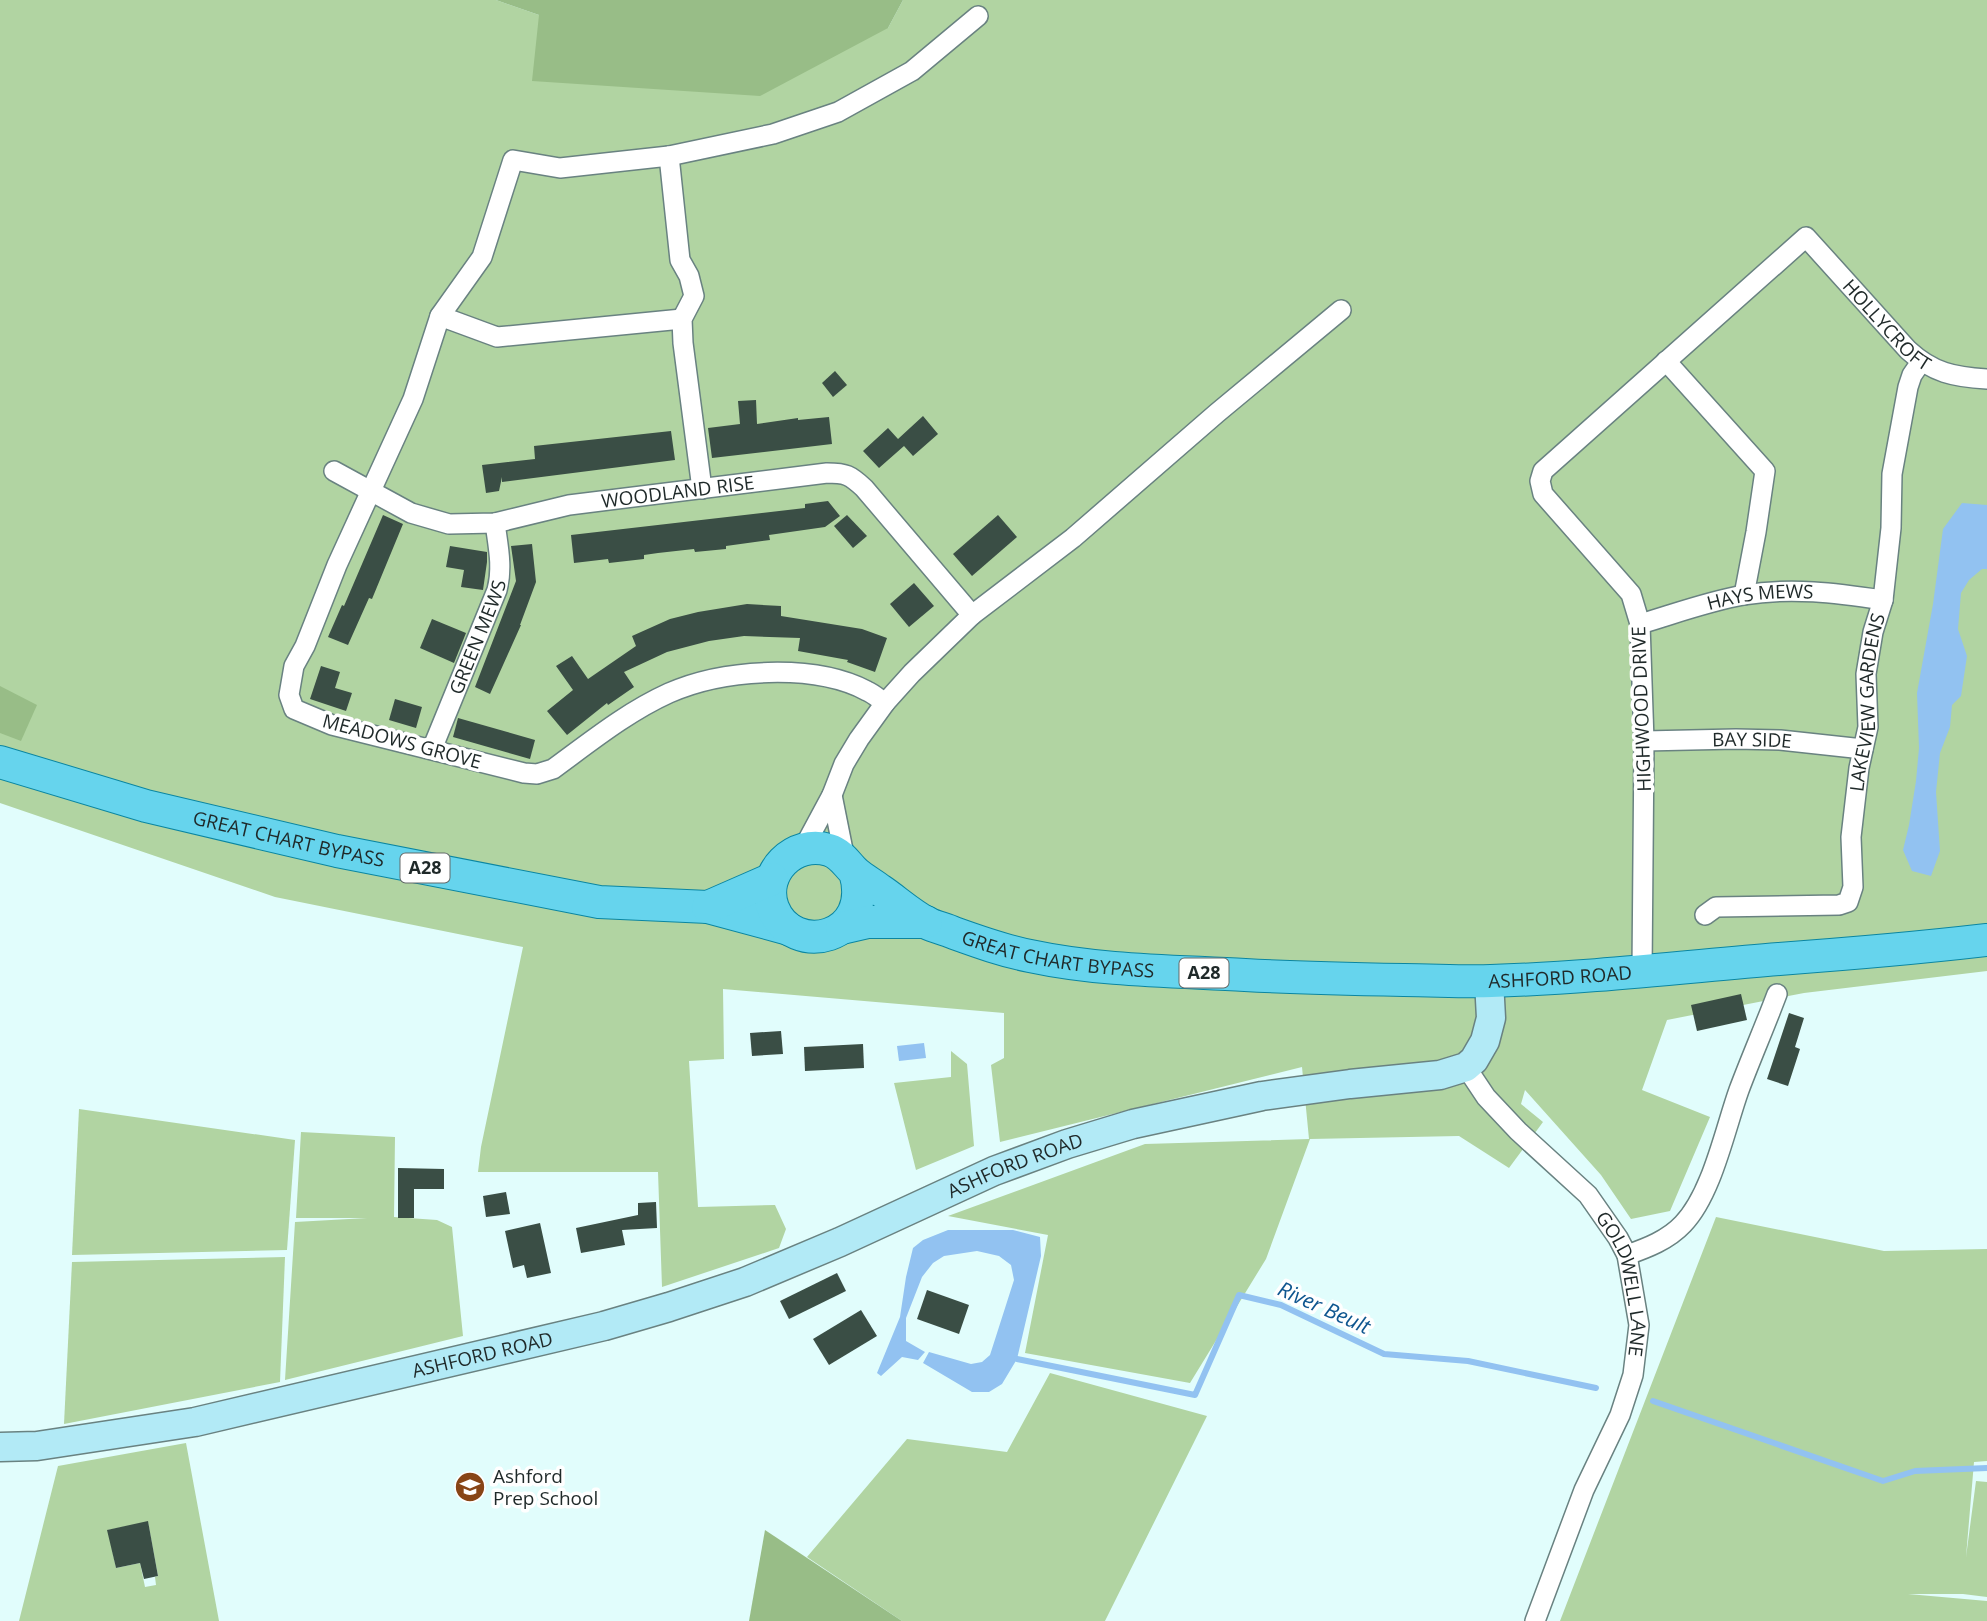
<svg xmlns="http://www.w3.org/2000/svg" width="1987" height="1621" font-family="'Open Sans',sans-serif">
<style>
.green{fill:#b1d4a2;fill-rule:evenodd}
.forest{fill:#98bd87}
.water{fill:#92c2f1}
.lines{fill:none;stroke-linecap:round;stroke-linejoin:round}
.stream{stroke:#92c2f1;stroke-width:6}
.building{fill:#3a4e45}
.street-casing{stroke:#698281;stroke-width:22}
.secondary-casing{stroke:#698281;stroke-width:31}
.primary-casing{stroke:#0b86a1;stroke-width:34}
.street{stroke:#fff;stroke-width:19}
.secondary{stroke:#b2eaf6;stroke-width:28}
.primary{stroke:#66d4ed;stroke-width:32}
.labels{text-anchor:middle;stroke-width:7;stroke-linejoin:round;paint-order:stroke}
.shield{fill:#fff;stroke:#626969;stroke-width:2}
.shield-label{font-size:18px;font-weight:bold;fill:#1f2929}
.street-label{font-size:19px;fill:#1f2929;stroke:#fff}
.poi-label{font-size:19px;fill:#1f2929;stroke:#fff;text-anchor:start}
.water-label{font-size:21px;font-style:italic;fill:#0f568f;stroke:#fff}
</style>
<rect width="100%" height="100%" fill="#e1fdfc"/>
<!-- green -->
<g class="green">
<polygon points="0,0 496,0 539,15 888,28 903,0 1987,0 1987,971 1804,993 1667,1020 1642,1090 1710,1117 1670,1211 1631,1219 1601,1175 1525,1090 1521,1104 1543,1122 1509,1168 1459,1136 1310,1139 1266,1259 1190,1383 1025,1353 1048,1235 948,1216 1145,1144 1309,1139 1302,1067 1000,1142 991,1065 1004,1058 1004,1013 723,989 724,1059 689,1061 698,1207 775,1205 786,1229 779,1248 662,1287 658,1172 478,1172 481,1147 523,947 275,897 0,803"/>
<polygon points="951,1051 967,1064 974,1146 916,1170 894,1083 951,1077"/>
<polygon points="79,1109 295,1140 287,1250 72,1255"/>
<polygon points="301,1132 395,1137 394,1217 437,1220 452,1227 463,1336 285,1380 295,1222 367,1218 296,1218"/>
<polygon points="1716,1217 1884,1251 1987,1249 1987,1461 1974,1462 1966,1557 1976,1481 1987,1482 1987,1597 1963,1594 1908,1594 1987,1601 1987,1621 1560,1621"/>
<polygon points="285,1257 280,1382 64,1424 72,1262"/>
<polygon points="1050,1373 1207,1416 1105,1621 902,1621 807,1557 907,1439 1007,1452"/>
<path d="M 186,1443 L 219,1621 L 19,1621 L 58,1466 ZM 148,1522 L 158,1576 L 155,1577 L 156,1585 L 145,1587 L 140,1563 L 116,1568 L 108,1530 Z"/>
</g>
<!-- forest -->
<g class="forest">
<polygon points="496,0 903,0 888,28 760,96 532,81 539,15"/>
<polygon points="0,686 37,705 21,741 0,733"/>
<polygon points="765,1530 902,1621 749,1621"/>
</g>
<!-- water -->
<g class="water">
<polygon points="1962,503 1987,505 1987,569 1982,569 1969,580 1961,593 1958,629 1967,656 1961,696 1952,705 1950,727 1940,753 1936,792 1940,851 1931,876 1912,871 1903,850 1909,825 1916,781 1919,748 1917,693 1933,604 1943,529"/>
<polygon points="924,1043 926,1058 899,1061 897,1046"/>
<polygon points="948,1230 1013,1230 1040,1237 1041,1256 1017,1359 1002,1384 989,1392 972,1392 923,1363 929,1352 971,1364 982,1362 990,1355 1014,1280 1011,1265 999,1256 977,1251 944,1256 933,1263 922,1277 906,1318 906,1341 925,1352 918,1360 902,1357 881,1376 877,1373 900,1317 906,1277 913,1248 923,1240"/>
</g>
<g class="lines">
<!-- stream -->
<g class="stream">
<polyline points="1017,1359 1195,1395 1239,1295 1281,1305 1384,1354 1468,1361 1596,1388"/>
<polyline points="1653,1401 1883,1481 1915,1471 1987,1468"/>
</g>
</g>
<!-- building -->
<g class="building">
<polygon points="835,371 847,385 833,397 822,383"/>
<polygon points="756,400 757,424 798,418 798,420 829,417 832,444 712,458 708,428 740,424 738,401"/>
<polygon points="923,416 938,434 913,456 904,446 879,468 863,451 888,428 898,439"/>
<polygon points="671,431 675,460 502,482 502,477 499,491 486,493 482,465 535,459 534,446"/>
<polygon points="828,501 840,516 825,527 769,535 770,540 726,546 726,549 695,552 694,549 658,553 644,555 644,559 609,563 608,559 574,563 571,535 805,508 805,504"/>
<polygon points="383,515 403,524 372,599 369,598 348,645 328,637 342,605 344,606"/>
<polygon points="847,515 867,536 853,548 834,526"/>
<polygon points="998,515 1017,537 972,576 953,554"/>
<polygon points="532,544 536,582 520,625 521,625 490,694 475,687 516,581 511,546"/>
<polygon points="450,546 487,552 487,562 483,590 461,587 464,570 446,567"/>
<polygon points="914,583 934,606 909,627 890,604"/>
<polygon points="747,604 781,606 781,616 862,629 887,638 875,672 847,662 848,660 798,651 800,638 744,636 709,641 667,652 624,672 634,687 608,705 607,703 567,735 547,711 573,690 556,666 572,656 588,679 636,646 632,636 670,619 698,612"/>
<polygon points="432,619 466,633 454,663 420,648"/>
<polygon points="321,666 340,672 335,688 352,693 346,711 310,699"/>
<polygon points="395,699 422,707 416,728 389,720"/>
<polygon points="458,718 535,740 530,759 453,737"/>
<polygon points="1741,994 1747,1020 1697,1031 1691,1005"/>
<polygon points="1789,1013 1804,1018 1795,1047 1800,1049 1788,1086 1767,1079"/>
<polygon points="781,1031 783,1054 752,1056 750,1033"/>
<polygon points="863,1044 864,1068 805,1071 804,1047"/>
<polygon points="398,1168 444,1169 444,1189 414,1189 414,1218 398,1218"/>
<polygon points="506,1192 510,1214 486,1217 483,1196"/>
<polygon points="656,1202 657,1228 622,1230 625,1245 581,1253 576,1228 638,1215 638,1203"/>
<polygon points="540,1223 551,1273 527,1278 524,1265 513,1268 505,1231"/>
<polygon points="837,1273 846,1291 789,1319 780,1301"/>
<polygon points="927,1290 969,1305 959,1334 917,1319"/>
<polygon points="861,1310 877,1336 829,1365 813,1339"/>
<polygon points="148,1521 158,1576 144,1579 140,1563 116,1568 107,1530"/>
</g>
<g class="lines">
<!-- street casing -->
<g class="street-casing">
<g id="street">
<polyline points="669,156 680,260 689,276 694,296 682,319 683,343 702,489"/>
<polyline points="440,316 497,337 682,319"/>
<polyline points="1666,361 1765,471 1756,532 1744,595"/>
<path id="s1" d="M 334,471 L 411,513 L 449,524 L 495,523 L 569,505 L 827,473 C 846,473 850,475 864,488 L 972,615"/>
<path id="s2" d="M 1640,624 C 1674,614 1709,601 1744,595 C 1791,587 1836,593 1883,600"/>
<path d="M 885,703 C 879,699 874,694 867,691 C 814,663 723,669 669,693 C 627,712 590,742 553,769 L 537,774 L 524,773 L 332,725 L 294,709 L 289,695 L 294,666 L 305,646 L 337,565 L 413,399 L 440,316 L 482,257 L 513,160 L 560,168 L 669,156 L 773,134 L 838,112 L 912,71 L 978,16"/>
<path id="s3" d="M 1644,741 L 1736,739 L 1780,740 L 1863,749"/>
<path id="s4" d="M 432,749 L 497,590 C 503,567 498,546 495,523"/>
<polyline points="832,795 845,860"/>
<polyline points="803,849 832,795 844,764 859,739 885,703 912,673 972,615 1073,538 1217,413 1341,310"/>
<path id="s5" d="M 1705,915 L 1716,907 L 1839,905 L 1848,902 L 1853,887 L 1851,837 L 1859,768 L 1868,727 L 1866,674 L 1873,632 L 1883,600 L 1891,528 L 1892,474 L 1908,387 L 1912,375 L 1921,362"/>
<path id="s6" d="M 1642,972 L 1644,741 L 1640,624 L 1631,594 L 1543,494 L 1540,481 L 1543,471 L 1806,237 L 1908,350 C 1933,373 1954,377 1987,379"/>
<path id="s7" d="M 1466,1067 L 1486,1097 L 1518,1131 L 1588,1195 L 1618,1238 L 1627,1255 L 1639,1325 L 1633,1375 L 1620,1415 L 1584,1490 L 1535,1621"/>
<path d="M 1627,1255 C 1647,1248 1668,1240 1683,1224 C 1712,1194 1725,1129 1739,1090 C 1751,1058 1765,1026 1777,994"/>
</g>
</g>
<!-- secondary casing -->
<g class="secondary-casing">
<g id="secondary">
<path id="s8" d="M 0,1447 L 37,1446 L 195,1422 L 604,1326 L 669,1307 L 745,1282 L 840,1242 L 994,1171 L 1067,1144 L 1133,1124 L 1262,1096 L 1350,1084 L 1440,1075 L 1466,1067 L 1474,1060 L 1485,1041 L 1491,1018 L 1489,981"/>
</g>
</g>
<!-- primary casing -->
<g class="primary-casing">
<g id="primary">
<path id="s9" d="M 0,762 L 146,806 L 337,851 L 599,902 L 708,907 L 789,929"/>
<path id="s10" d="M 855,872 C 875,939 793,959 773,908 C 760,873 794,839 829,850 C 842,854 847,865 856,873 C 863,879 872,884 880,890 C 895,900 910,914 927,923 C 935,927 945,929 954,933 C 979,942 1004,951 1030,956 C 1100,971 1173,971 1245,975 C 1298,978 1351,979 1404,980 C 1433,980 1462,982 1491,981 C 1587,978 1683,967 1779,959 C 1848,954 1918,948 1987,940"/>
<polyline points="708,907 772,879"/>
<polyline points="842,928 868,922 926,922"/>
</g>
</g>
<!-- street -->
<use href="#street" class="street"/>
<!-- secondary -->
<use href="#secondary" class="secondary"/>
<!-- primary -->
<use href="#primary" class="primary"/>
</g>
<!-- icons -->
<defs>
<g id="school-disc" transform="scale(1.575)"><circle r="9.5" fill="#884516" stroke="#fff"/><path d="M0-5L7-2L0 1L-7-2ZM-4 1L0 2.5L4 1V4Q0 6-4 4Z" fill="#fff"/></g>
</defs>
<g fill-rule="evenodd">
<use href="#school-disc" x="470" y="1487"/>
</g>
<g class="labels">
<!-- shield labels -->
<g class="shield">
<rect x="400.5" y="853.5" width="49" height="29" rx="5"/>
<rect x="1179.5" y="958.5" width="49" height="29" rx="5"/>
</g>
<g class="shield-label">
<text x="425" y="874">A28</text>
<text x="1204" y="979">A28</text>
</g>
<!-- street labels -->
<g class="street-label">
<text dy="7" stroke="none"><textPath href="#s6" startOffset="1008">HOLLYCROFT</textPath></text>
<text dy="7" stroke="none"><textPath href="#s1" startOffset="359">WOODLAND RISE</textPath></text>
<text dy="7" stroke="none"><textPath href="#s2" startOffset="124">HAYS MEWS</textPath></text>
<text dy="7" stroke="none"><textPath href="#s4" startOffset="121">GREEN MEWS</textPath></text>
<text dy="7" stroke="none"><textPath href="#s5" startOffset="348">LAKEVIEW GARDENS</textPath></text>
<text transform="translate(1641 709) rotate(-92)" y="7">HIGHWOOD DRIVE</text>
<text transform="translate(402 741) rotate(15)" y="7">MEADOWS GROVE</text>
<text dy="7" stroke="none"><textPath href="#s3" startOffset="108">BAY SIDE</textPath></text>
<text dy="7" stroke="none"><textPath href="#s9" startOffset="299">GREAT CHART BYPASS</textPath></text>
<text dy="7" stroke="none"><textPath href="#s10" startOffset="502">GREAT CHART BYPASS</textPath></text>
<text dy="7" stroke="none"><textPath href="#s10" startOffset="1006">ASHFORD ROAD</textPath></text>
<text dy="7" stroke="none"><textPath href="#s8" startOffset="1059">ASHFORD ROAD</textPath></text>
<text dy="7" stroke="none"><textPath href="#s7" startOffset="276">GOLDWELL LANE</textPath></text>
<text dy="7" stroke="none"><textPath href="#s8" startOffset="492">ASHFORD ROAD</textPath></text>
</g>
<!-- poi labels -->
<g class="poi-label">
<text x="493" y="1483">Ashford<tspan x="493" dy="22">Prep School</tspan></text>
</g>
<!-- water labels -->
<g class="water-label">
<text transform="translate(1324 1308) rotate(24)" y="7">River Beult</text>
</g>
</g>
</svg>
